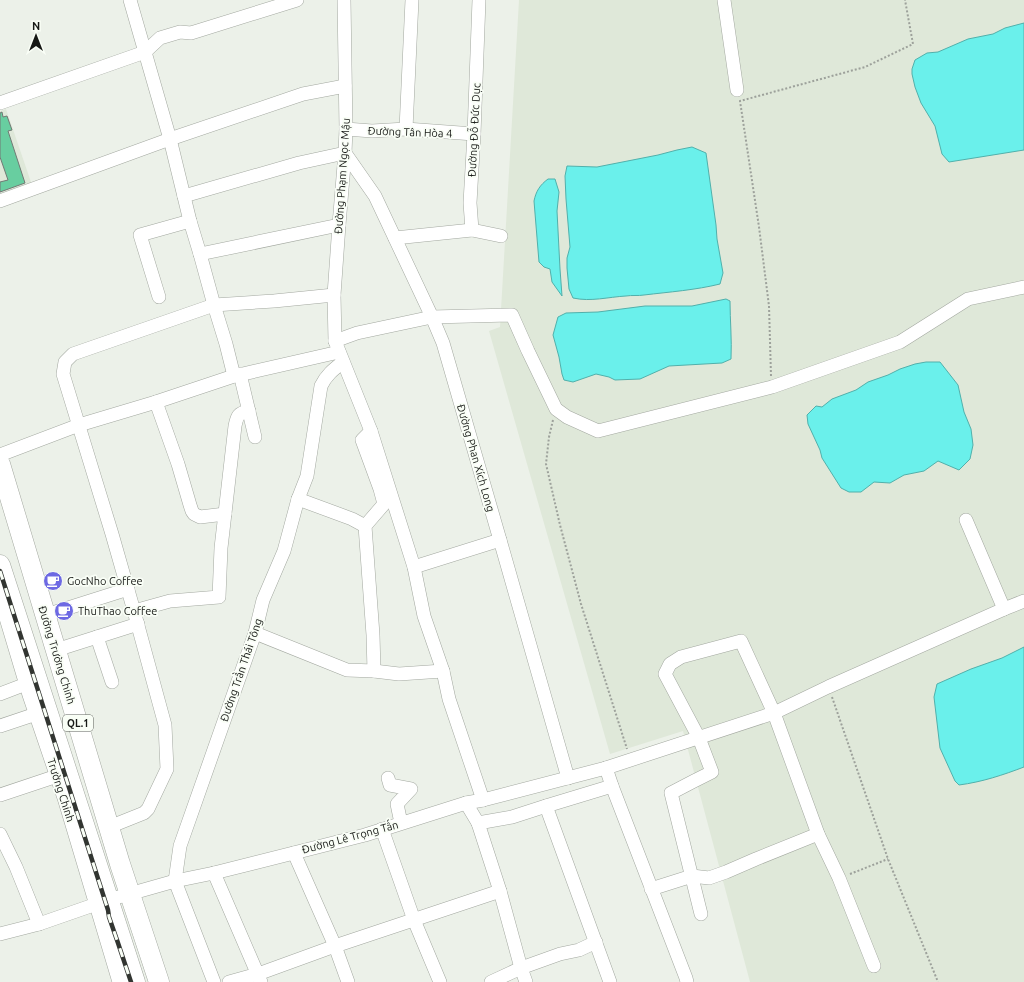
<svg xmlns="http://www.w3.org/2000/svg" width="1024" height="982" font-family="Ubuntu,sans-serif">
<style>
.built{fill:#dfe8d9}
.water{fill:#6af0eb;stroke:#51b0ab}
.building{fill:#68cea0;stroke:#717974}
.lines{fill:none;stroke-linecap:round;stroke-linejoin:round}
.minor-casing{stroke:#a3a8a0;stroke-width:14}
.highway-casing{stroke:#a3a8a0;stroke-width:21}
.path{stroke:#9da19b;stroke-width:2;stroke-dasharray:2 2;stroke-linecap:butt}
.minor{stroke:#fff;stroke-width:13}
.highway{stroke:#fff;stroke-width:20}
.rail-casing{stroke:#323531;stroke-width:4.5}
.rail{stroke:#f9fef6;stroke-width:3;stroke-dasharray:9;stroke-linecap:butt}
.labels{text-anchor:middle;stroke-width:3.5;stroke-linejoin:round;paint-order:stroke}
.shield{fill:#f9fef6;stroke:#5b5e59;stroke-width:1}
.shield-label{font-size:10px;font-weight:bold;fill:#171916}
.street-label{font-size:11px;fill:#171916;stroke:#f9fef6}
.poi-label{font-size:11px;fill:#171916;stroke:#f9fef6;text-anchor:start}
</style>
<rect width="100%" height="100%" fill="#ecf1e9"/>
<!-- built -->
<g class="built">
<polygon points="519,0 1024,0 1024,982 750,982 683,731 610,754 489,331 500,327"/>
<polygon points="6,109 33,188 0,199 0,111"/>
</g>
<!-- water -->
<g class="water">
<polygon points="1024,23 1024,150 949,162 942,154 935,126 921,103 915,87 912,74 912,69 915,60 927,53 938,52 968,39 993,34 1005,28"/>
<path d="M 692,147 L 706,153 L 716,225 L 717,239 L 723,273 L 720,284 C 696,290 669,292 644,295 C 638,296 632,295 626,296 C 608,297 591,302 573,298 L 569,289 L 567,268 L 567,258 L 570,247 L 566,199 L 565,176 L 567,166 L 597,167 L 658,155 L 677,150 Z"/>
<path d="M 548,179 L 555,179 L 559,192 L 557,211 L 560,269 L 562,296 L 552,282 L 550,269 L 544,267 L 539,262 L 534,201 C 536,191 540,185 548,179 Z"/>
<path d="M 726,299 L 730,301 C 730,320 732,340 731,359 L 722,363 L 669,366 L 640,379 L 615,380 L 609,377 L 596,374 L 573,382 L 564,380 L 562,374 L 559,357 L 553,335 L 558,317 L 566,313 L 598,312 L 645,306 L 692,306 Z"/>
<polygon points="926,362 940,362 958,385 964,412 971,429 973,445 970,459 959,470 938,461 924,471 904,475 890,483 874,482 861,492 849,492 841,488 822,458 820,450 808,424 807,415 816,406 822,407 832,399 856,390 868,382 888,375 900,369 915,364"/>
<path d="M 1024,647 L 1024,767 C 1003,775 982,782 959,785 L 955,781 L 940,748 L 934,697 L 937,684 L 971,669 L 1002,658 Z"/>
</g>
<!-- building -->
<polygon class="building" points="2,112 3,117 7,116 12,130 8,131 25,183 0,192 0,182 8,180 0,157 0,113"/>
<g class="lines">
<!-- minor casing -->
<g class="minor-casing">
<g id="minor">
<polyline points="130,0 170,139 190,221 200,254 214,305 226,344 234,376"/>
<polyline points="344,0 346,129 345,153 339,225 334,295 335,341 371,431 414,567 424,616 443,671 449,699 483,800"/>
<polyline points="479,0 474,134 470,203 472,230 501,236"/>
<polyline points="724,0 737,90"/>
<polyline points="0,103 145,52 160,38 180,32 191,33 297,0"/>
<polyline points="346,129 372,131 406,129 474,134"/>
<polyline points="406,129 412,0"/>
<polyline points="345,153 375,196 432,317 443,343 500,540 568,778"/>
<polyline points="184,196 299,163 345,153"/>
<polyline points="0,201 170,139 303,94 345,86"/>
<polyline points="395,238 472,230"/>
<polyline points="200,254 339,225"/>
<polyline points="159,297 140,235 190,221"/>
<polyline points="335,341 357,333 432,317 512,315 528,351 556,409 567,417 598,431 772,387 900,342 968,299 1024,287"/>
<polyline points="240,374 255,437"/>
<polyline points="156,402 178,464 190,505 192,511 194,514 200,517 225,514"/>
<polyline points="371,431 362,440 380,489 384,504 365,526 373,635 374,671"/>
<polyline points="0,455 79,425 156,402 234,376 339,352"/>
<polyline points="298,499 352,519 365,526"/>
<polyline points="966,520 1004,609"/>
<polyline points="414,567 500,540"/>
<polyline points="0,598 29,695 64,798 119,982"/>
<path d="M 134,611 L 170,601 L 219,597 L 221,548 L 235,426 C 237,416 238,413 249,411"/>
<polyline points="46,615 128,589"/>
<polyline points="255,633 347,670 374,671 399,674 443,671"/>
<polyline points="97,637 112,682"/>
<polyline points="56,650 138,624"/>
<polyline points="0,694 26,684"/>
<polyline points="0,726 36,714"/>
<polyline points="606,768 612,786 686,978 687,982"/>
<polyline points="388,778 390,785 411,789 397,804 401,823"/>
<polyline points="0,795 57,776"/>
<polyline points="466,803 478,823 500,891 521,968 526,982"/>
<polyline points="546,806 610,982"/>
<polyline points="478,823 512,817 546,806 612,786"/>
<polyline points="109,827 144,813 148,809 167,769 165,725 134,611 112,534 63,374 65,362 73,354 214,305 274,301 334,295"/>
<polyline points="382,829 414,920 440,982"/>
<polyline points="0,834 16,867 39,924"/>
<polyline points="294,853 335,946 348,982"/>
<polyline points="214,873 261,982"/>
<polyline points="651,889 692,876 709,878 726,872 756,859 818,834"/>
<polyline points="701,914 671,793 694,781 712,772 699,738 665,674 670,664 681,657 741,641 774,713 818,834 839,878 874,966"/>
<polyline points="0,934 39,924 108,900 175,881 214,873 365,835 466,803 483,800 606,768 774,713 828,687 1004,609 1024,601"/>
<path d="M 214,982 L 175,881 L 180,846 L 255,633 L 263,600 L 284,551 L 298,499 L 307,476 L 321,386 C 326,375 334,369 343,362"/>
<polyline points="229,982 258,974 335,946 500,891"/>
<polyline points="491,982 521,968 560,954 579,950 596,942"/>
</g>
</g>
<!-- highway casing -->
<g class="highway-casing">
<g id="highway">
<polyline points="0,464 120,864 159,982"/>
<polyline points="0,565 135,982"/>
</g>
</g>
<!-- path -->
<g class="path">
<polyline points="771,376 769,306 759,227 740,101 865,67 913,44 905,0"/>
<polyline points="553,420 549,437 546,464 560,525 581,604 627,749"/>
<polyline points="832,697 888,859 938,982"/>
<polyline points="850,874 888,859"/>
</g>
<!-- minor -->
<use href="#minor" class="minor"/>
<!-- highway -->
<use href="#highway" class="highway"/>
<!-- rail casing -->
<g class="rail-casing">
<polyline id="rail" points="0,571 108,910 109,917 118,943 131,982"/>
</g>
<!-- rail -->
<use href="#rail" class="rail"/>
</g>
<!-- icons -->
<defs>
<g id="cafe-disc" transform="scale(1)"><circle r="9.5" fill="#6d69e3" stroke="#f9fef6"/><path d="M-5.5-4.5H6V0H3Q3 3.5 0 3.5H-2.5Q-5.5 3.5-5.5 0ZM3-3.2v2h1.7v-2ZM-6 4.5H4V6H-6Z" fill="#fff"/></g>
</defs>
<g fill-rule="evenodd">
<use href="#cafe-disc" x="53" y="581"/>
<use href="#cafe-disc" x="64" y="611"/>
</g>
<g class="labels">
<!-- shield labels -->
<rect class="shield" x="63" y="715" width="30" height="16" rx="3"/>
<g class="shield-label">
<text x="78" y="727">QL.1</text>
</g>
<!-- street labels -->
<g class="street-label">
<text transform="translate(474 130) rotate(-87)" y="4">Đường Đỗ Đức Dục</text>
<text transform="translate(410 132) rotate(2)" y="4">Đường Tân Hòa 4</text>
<text transform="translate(342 176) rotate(-86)" y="4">Đường Phạm Ngọc Mậu</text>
<text transform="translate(476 458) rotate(74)" y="4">Đường Phan Xích Long</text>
<text transform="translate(57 655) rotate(73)" y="4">Đường Trường Chinh</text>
<text transform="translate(241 670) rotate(-71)" y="4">Đường Trần Thái Tông</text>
<text transform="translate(61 790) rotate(72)" y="4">Trường Chinh</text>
<text transform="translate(350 837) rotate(-15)" y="4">Đường Lê Trọng Tấn</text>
</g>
<!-- poi labels -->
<g class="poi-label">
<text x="67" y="585">GocNho Coffee</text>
<text x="78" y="615">ThuThao Coffee</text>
</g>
</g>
<!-- north arrow -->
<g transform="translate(36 36)" stroke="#f9fef6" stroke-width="3" paint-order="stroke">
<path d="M0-3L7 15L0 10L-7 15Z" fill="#171916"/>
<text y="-6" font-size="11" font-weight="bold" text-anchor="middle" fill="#171916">N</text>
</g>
</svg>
